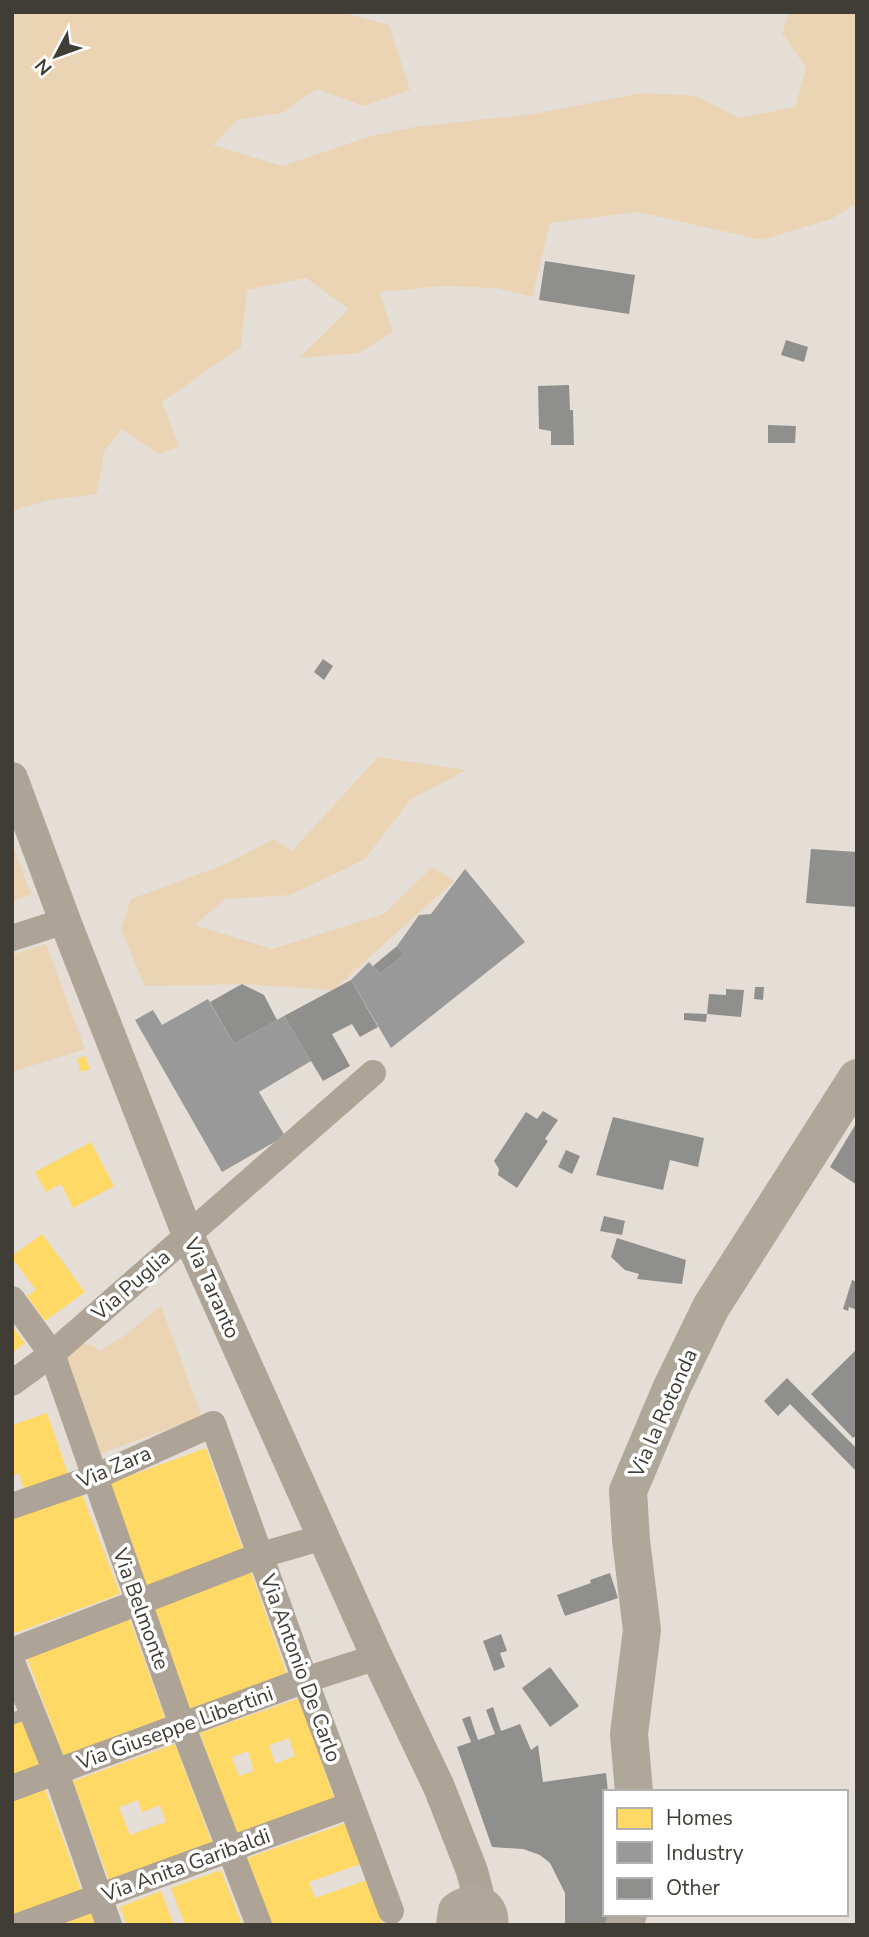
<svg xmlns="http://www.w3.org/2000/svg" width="869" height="1937" font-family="'Nunito Sans',sans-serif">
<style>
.green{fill:#ead4b4}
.homes{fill:#ffd966;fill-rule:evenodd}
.industry{fill:#999}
.building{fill:#8f908d}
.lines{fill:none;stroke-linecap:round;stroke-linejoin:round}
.service{stroke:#aea397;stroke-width:12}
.minor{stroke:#aea397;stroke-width:26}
.tertiary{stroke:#aea397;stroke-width:32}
.primary{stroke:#afa79a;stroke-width:38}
.labels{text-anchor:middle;stroke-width:7;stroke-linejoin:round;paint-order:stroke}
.street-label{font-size:21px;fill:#403c36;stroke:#fff}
</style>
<rect width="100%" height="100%" fill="#e5ded6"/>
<!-- green -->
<g class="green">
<polygon points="12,12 340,12 389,25 410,90 363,106 317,89 282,113 237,120 213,145 282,166 368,137 414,127 533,114 643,93 695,96 739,118 795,107 806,68 782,33 790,12 857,12 857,203 831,219 762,240 638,212 550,223 532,297 497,288 442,286 379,292 393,332 359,353 299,358 349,309 306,278 247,290 241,347 162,402 179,447 158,454 122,429 104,451 97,494 48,500 12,511"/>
<polygon points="378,757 467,770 411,799 365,859 291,895 225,899 195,925 272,949 384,914 432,867 454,881 333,990 242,984 145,986 121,930 131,899 226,864 274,839 292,851"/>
<polygon points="12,844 31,894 12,902"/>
<polygon points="46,944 85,1049 12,1072 12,955"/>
<polygon points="161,1306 202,1417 99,1454 62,1356 80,1343 94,1346 99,1351 124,1336"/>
</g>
<!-- homes -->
<g class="homes">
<polygon points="85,1056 90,1069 81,1072 77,1059"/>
<polygon points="91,1142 114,1186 73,1208 61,1184 46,1192 35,1172"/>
<polygon points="42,1234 85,1292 45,1321 27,1296 36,1290 12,1258 12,1256"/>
<polygon points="12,1326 25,1343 12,1353"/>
<polygon points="47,1413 68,1474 24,1489 19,1473 12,1476 12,1425"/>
<polygon points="206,1448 243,1550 145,1586 107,1484"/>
<polygon points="82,1494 120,1594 15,1633 12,1625 12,1519"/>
<polygon points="251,1572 287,1675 188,1710 152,1607"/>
<polygon points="129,1618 166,1721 64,1758 26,1655"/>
<path d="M 299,1698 L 335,1800 L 235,1835 L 200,1733 ZM 289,1738 L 295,1756 L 275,1764 L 269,1745 ZM 248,1751 L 254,1771 L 239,1776 L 232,1757 Z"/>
<polygon points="24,1721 40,1767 12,1776 12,1725"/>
<path d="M 175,1744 L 213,1846 L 110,1883 L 73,1781 ZM 138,1800 L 142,1812 L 160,1805 L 166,1822 L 130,1835 L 119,1807 Z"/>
<polygon points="45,1789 83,1895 12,1920 12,1801"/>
<polygon points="346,1823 361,1864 309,1882 315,1898 367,1880 383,1925 269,1925 245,1859"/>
<polygon points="221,1870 242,1925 185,1925 171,1888"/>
<polygon points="161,1891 174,1925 127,1925 120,1907"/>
<polygon points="95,1911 100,1925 53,1925"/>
</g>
<!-- industry -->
<g class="industry">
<polygon points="465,869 525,942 391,1048 351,980 369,962 380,974 404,954 397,946 419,915 431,914"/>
<polygon points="208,999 234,1044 284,1016 311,1061 259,1092 285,1136 222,1172 135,1020 153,1010 162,1025"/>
</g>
<!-- building -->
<g class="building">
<polygon points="545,261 635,275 629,314 539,300"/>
<polygon points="786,340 808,347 804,362 781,355"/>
<polygon points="569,385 570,410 573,410 574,445 551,445 551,431 539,429 538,386"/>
<polygon points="768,425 796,426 795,443 768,443"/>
<polygon points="323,659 333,666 324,680 314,672"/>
<polygon points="811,849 857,852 857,907 806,903"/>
<polygon points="397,946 404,954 380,974 373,966"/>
<polygon points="351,980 378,1027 360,1037 352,1024 332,1034 350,1066 323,1081 284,1016"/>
<polygon points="242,984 264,995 277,1020 234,1044 210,1002"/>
<polygon points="755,987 764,987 763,1000 754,999"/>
<polygon points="726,989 744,990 741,1017 707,1014 709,994 726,995"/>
<polygon points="684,1013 707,1014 706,1022 684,1020"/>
<polygon points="543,1111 558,1120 545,1139 548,1141 517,1188 498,1175 499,1169 494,1161 526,1112 537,1119"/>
<polygon points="613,1117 704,1138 698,1167 670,1160 663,1190 596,1175"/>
<polygon points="857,1122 857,1185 830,1167"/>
<polygon points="566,1150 580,1156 572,1174 558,1167"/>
<polygon points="604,1216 625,1221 622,1235 600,1231"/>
<polygon points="617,1238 686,1260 682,1284 637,1279 639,1274 625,1270 611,1257"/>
<polygon points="852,1280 857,1282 857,1310 849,1307 848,1311 843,1309"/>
<polygon points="857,1349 857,1435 853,1438 811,1394"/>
<polygon points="787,1378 857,1449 857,1472 790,1404 778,1416 764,1401"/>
<polygon points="610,1573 618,1598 565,1616 557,1595 591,1583 590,1580"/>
<polygon points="501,1634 507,1651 500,1653 505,1667 494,1671 483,1641"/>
<polygon points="550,1667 579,1706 550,1727 522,1688"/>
<polygon points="493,1707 501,1731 520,1724 531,1750 538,1745 543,1782 606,1773 608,1792 605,1792 605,1914 609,1914 606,1925 565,1925 565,1893 550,1863 540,1855 523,1849 492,1847 457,1747 471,1742 462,1719 470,1716 478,1740 495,1734 486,1710"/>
</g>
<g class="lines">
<!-- service -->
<polyline class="service" points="12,1719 32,1711"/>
<!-- minor -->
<g class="minor">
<polyline points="12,938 65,921"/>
<polyline points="12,1299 52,1354 182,1725 259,1925"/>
<polyline points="12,1383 52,1354 373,1073"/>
<polyline points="12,1506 93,1478 213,1424 305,1680 391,1911"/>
<polyline points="12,1651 261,1555 324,1537"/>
<polyline points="12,1662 56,1772 109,1925"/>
<polyline points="12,1788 305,1680 377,1657"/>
<polyline points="21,1925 351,1805"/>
</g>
<!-- tertiary -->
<polyline class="tertiary" points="12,778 65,921 188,1235 377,1657 439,1787 472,1871 481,1906"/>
<!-- primary -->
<g class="primary">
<polyline points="634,1792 629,1734 642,1630 631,1540 628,1491 672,1387 711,1307 857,1078"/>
<path d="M 455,1925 L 457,1911 C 471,1900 492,1902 489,1925"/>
<polyline points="624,1925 628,1914"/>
</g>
</g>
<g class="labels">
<!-- street labels -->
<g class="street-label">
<text transform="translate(131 1285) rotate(-41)" y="7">Via Puglia</text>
<text transform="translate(212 1288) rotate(66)" y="7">Via Taranto</text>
<text transform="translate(663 1413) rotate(-66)" y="7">Via la Rotonda</text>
<text transform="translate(114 1467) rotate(-23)" y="7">Via Zara</text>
<text transform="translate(141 1609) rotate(70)" y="7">Via Belmonte</text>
<text transform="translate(301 1668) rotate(70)" y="7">Via Antonio De Carlo</text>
<text transform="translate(175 1728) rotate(-20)" y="7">Via Giuseppe Libertini</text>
<text transform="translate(186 1865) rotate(-20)" y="7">Via Anita Garibaldi</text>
</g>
</g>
<!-- border -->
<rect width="869" height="1937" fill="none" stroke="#403c36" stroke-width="28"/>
<!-- legend -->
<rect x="603" y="1790" width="245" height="126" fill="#ffffff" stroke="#b3b1af" stroke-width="2"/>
<rect x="617" y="1808" width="35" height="21" fill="#ffd966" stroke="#b3b1af" stroke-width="2"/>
<text x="666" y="1825" font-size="21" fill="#403c36">Homes</text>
<rect x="617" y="1842" width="35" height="21" fill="#999999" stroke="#b3b1af" stroke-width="2"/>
<text x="666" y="1860" font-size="21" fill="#403c36">Industry</text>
<rect x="617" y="1878" width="35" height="21" fill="#8f908d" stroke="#b3b1af" stroke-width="2"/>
<text x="666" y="1895" font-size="21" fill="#403c36">Other</text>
<!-- north arrow -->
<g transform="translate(56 56) rotate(229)" stroke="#ffffff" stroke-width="5" paint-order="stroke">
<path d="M0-5L12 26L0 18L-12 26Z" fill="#403c36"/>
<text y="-10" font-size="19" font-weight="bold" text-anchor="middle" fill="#403c36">N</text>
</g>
</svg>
